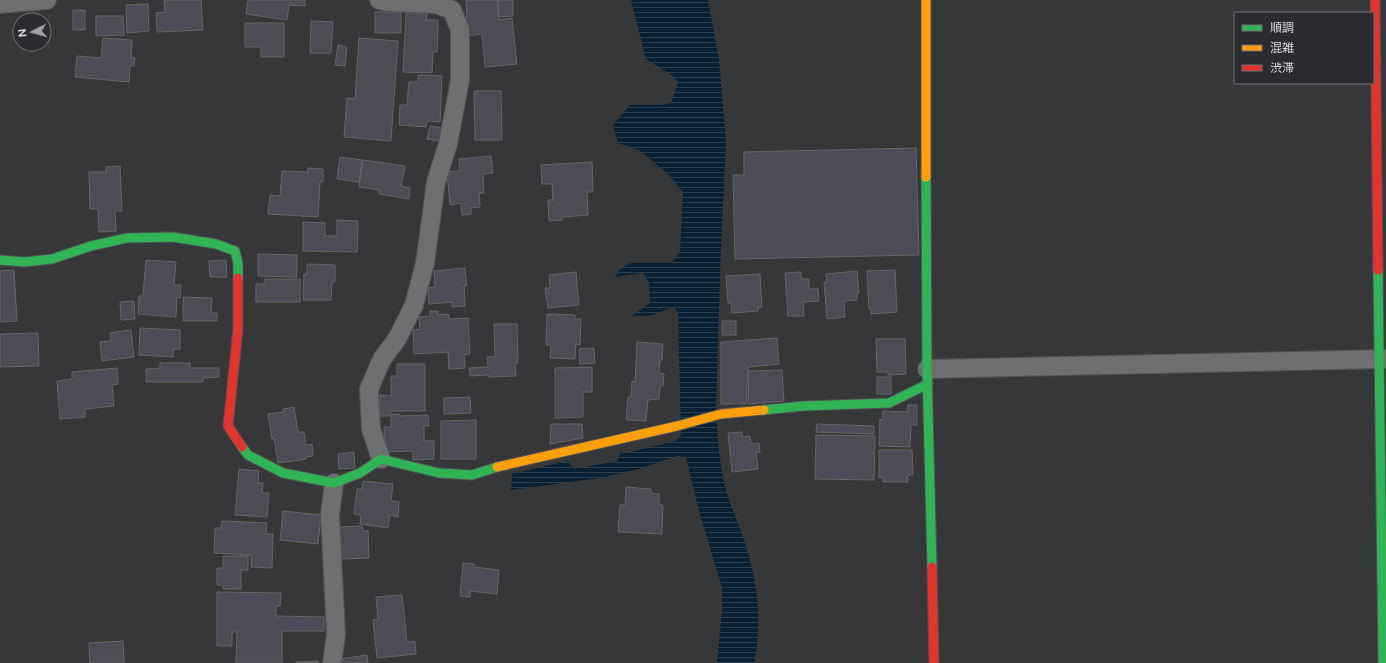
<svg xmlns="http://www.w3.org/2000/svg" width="1386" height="663" font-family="Figtree,'Noto Sans JP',sans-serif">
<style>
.water{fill:url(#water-rules)}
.building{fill:#4b4c55;stroke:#656667}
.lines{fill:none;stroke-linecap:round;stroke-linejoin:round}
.street-casing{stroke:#525355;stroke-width:20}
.fast-casing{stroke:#525355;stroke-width:11}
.slow-casing{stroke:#525355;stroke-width:11}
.jam-casing{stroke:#525355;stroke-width:11}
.street{stroke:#6e6f70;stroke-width:18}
.fast{stroke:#30b455;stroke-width:9}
.slow{stroke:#ff9f0a;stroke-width:9}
.jam{stroke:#e5322d;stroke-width:9}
</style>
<defs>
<pattern id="water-rules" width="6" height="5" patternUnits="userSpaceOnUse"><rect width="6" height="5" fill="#082034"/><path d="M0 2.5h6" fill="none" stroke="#2b4051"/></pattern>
</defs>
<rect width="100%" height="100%" fill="#353739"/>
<!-- water -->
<path class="water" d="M 631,0 L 708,0 L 719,59 L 726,142 L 721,246 L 716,407 C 717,432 719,458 724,482 C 728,501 737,519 743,537 C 757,577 763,621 754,663 L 717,663 L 722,611 L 722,588 L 698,507 L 686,457 L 677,456 L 639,469 L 600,478 L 511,490 L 512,474 L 568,461 L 574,469 L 617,461 L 621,451 L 626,453 L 675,441 L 681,435 L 678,314 L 674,307 L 649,316 L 632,316 L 650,303 L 649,283 L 643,273 L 615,277 L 621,268 L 631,263 L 672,263 L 680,252 L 683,192 L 667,173 L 639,150 L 618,143 L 613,125 L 630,105 L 662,105 L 671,103 L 678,82 L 673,76 L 646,59 Z"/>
<!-- building -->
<g class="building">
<polygon points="164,0 201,0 203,30 157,32 156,13 165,12"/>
<polygon points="248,0 305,0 305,6 289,5 287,20 246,14"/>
<polygon points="466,0 497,0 499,20 512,18 517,64 485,67 482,34 465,36 463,18 467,17"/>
<polygon points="498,0 513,0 513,16 499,17"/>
<polygon points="148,4 149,31 127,33 126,5"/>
<rect x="73" y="10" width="12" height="20"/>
<rect x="375" y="12" width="26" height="21"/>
<polygon points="406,13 427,14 426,20 438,20 437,52 433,52 432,73 403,72"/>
<polygon points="96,16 123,16 124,35 96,36"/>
<polygon points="311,21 333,22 331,53 310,53"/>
<polygon points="245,23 284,23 284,57 261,57 261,47 245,47"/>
<polygon points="103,38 132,40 131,57 135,58 134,66 130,66 129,82 75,77 77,56 101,58"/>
<polygon points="359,38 398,41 391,141 344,137 347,98 355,99"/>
<polygon points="338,45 347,47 345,66 335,65"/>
<polygon points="418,75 442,76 440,122 427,121 426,127 399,125 400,105 407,105 409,82 418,82"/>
<polygon points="474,91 501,91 502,140 475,140"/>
<polygon points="430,126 442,128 439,141 427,139"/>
<polygon points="916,148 919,255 735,259 733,175 744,175 744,152"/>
<polygon points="491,156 493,173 483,174 484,193 479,193 480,207 471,208 471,214 462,215 461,203 450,205 447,172 460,171 459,159"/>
<polygon points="340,157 362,160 359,182 337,179"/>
<polygon points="363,160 405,166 401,186 410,188 409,199 379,194 379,190 359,187"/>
<polygon points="592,162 593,192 587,192 588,215 563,217 562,220 549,221 548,200 553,200 552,184 542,184 541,165"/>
<polygon points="120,166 122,211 115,211 116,231 99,232 98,209 90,209 89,172 106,172 106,167"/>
<polygon points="308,168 323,169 323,182 320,182 318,217 268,214 270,195 280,196 282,171 308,172"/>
<polygon points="337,220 358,221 357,252 303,251 303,222 325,223 325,236 337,236"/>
<polygon points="258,254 297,255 297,277 258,276"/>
<polygon points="146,260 176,262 174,285 181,285 180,298 177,297 176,317 138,314 139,296 143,296"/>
<polygon points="226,260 227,277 210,277 209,261"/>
<polygon points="307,264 335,265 335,282 332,282 331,300 303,300 304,274 307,274"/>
<polygon points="465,268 467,286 464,286 465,306 452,307 452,302 429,304 428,288 435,287 434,271"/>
<polygon points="14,270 17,321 0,322 0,271"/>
<polygon points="895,270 897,312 871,314 871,309 869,309 867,271"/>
<polygon points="857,271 859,293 857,293 857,300 844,301 845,317 827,319 824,282 827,282 826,274"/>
<polygon points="576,272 579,305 548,308 545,288 550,288 549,275"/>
<polygon points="801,272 801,279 809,279 809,289 818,289 819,301 803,302 804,316 788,316 785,273"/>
<polygon points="760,274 762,307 758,307 758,311 732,313 731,303 728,303 726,276"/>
<polygon points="265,279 300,279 300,302 256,302 256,284 265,284"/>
<polygon points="183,297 212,298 211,313 217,313 217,321 183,321"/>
<polygon points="134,301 135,319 121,320 120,302"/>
<polygon points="430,311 438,311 438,315 449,314 449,319 468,318 470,354 464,355 465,368 449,369 448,352 414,354 413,330 420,329 419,317 430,316"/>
<polygon points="547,314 575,315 575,319 581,319 580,345 576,344 575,359 550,358 551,345 546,345"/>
<rect x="722" y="321" width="14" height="14"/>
<polygon points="494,324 517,324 518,363 515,363 516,376 488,377 488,375 470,376 469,368 488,367 487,357 495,357"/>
<polygon points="140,328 180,330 180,349 173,349 173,357 139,355"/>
<polygon points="131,330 134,357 102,361 100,342 111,341 110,333"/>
<polygon points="38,333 39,366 0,367 0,334"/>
<polygon points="777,338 779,364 748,367 746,404 721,404 721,342"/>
<polygon points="876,339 905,339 906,374 888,375 888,372 877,372"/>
<polygon points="637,342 663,344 662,360 660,360 659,373 664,374 663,386 660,386 659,399 648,400 646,421 626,420 628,397 631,397 632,381 635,382"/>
<polygon points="594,348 595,363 580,364 579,349"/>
<polygon points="160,363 190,363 190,368 219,368 219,377 203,378 203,382 146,382 146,369 160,368"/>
<polygon points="397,364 425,364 425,411 390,411 390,416 380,416 380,395 391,396 391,376 397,376"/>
<polygon points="592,367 592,392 583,392 583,417 555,418 555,368"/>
<polygon points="117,368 118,384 112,385 114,406 85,409 85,417 60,419 57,381 72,379 72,372"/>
<polygon points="782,370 784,401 748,404 749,371"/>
<rect x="877" y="377" width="14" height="17"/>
<polygon points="470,397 471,413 444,414 444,398"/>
<polygon points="908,405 917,405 917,425 911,425 910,447 879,446 880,419 883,420 883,411 907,412"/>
<polygon points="294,407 298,432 304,432 306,445 312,444 313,456 306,457 306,459 278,463 274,438 272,439 268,414 284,412 283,409"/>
<polygon points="391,414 399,414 400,416 428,415 429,426 424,426 424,441 434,441 434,459 413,460 413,451 385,452 384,427 391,427"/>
<polygon points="476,420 476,459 441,459 441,421"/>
<polygon points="551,424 582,424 583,438 550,444"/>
<polygon points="817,424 874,426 874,434 816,432"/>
<polygon points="742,432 742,437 750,436 751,444 759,443 760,452 756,452 758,469 732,472 728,433"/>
<polygon points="816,435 875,436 874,480 815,479"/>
<polygon points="879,450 912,450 913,475 907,475 908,482 883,482 883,477 879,478"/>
<polygon points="354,452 355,468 339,469 338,454"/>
<polygon points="239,469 259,471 258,483 263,483 262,493 269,493 267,517 235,515"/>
<polygon points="363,481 393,484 391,501 399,502 398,517 390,515 388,528 360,524 361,515 354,514 357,489 362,489"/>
<polygon points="626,487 651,489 651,493 659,494 659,505 663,505 662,534 618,532 620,505 625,505"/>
<polygon points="283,511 321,515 318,544 280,540"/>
<polygon points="222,521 267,523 266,534 273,534 272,568 251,567 251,555 214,553 215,528 221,528"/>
<polygon points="362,526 363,531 368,531 369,558 341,559 340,527"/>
<polygon points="223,556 248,556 248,570 241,570 241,589 223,589 223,585 217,585 217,568 223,568"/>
<polygon points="463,563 474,564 474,567 499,570 497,594 470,591 470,597 460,596"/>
<polygon points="217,592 281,593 280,606 276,606 276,616 324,617 324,631 282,631 282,663 236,663 237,632 232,632 232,646 217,646"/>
<polygon points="402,595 407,642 415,641 416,654 377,658 373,620 378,619 376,597"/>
<polygon points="123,641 124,663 90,663 89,643"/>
<polygon points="367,655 368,663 341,663 340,659"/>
<polygon points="318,661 318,663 296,663 296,662"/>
</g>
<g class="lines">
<!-- street casing -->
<g class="street-casing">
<g id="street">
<polyline points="379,0 388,2 436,4 452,10 460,30 460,80 448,144 436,182 425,263 414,305 397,339 382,359 369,389 371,429 381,459"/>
<polyline points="0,4 47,0"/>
<polyline points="927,369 1386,359"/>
<polyline points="332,663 336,635 330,514 334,483"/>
</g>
</g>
<!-- fast casing -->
<g class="fast-casing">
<g id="fast">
<polyline points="926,177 927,369 932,567"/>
<polyline points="0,260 24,262 52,259 91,246 127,238 173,237 216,244 235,251 238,263 238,278"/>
<polyline points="1378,270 1383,663"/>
<polyline points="764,410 803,406 889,403 928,384"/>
<polyline points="242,447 248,455 283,473 334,483 360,473 381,459 439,473 472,475 497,467"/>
</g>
</g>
<!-- slow casing -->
<g class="slow-casing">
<g id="slow">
<polyline points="926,0 926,177"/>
<polyline points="497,467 677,426 721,414 764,410"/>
</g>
</g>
<!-- jam casing -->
<g class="jam-casing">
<g id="jam">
<polyline points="1375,0 1378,270"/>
<polyline points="238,278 238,329 228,426 242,447"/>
<polyline points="932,567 934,663"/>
</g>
</g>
<!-- street -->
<use href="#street" class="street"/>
<!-- fast -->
<use href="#fast" class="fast"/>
<!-- slow -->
<use href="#slow" class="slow"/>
<!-- jam -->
<use href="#jam" class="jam"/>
</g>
<!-- legend -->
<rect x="1234" y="12" width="140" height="72" fill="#2a2c30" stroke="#707175"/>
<rect x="1242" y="25" width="20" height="6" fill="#30b455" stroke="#707175"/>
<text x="1270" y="32" font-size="12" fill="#d8d9dc">順調</text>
<rect x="1242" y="45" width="20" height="6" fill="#ff9f0a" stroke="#707175"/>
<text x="1270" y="52" font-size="12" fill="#d8d9dc">混雑</text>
<rect x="1242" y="65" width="20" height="6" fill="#e5322d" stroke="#707175"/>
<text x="1270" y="72" font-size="12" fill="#d8d9dc">渋滞</text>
<!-- north arrow -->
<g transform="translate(32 32) rotate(264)"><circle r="19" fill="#2a2c30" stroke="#707175"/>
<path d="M0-3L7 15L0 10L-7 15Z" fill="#9fa0a3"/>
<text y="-6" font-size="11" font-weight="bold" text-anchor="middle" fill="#d8d9dc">N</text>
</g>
</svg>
